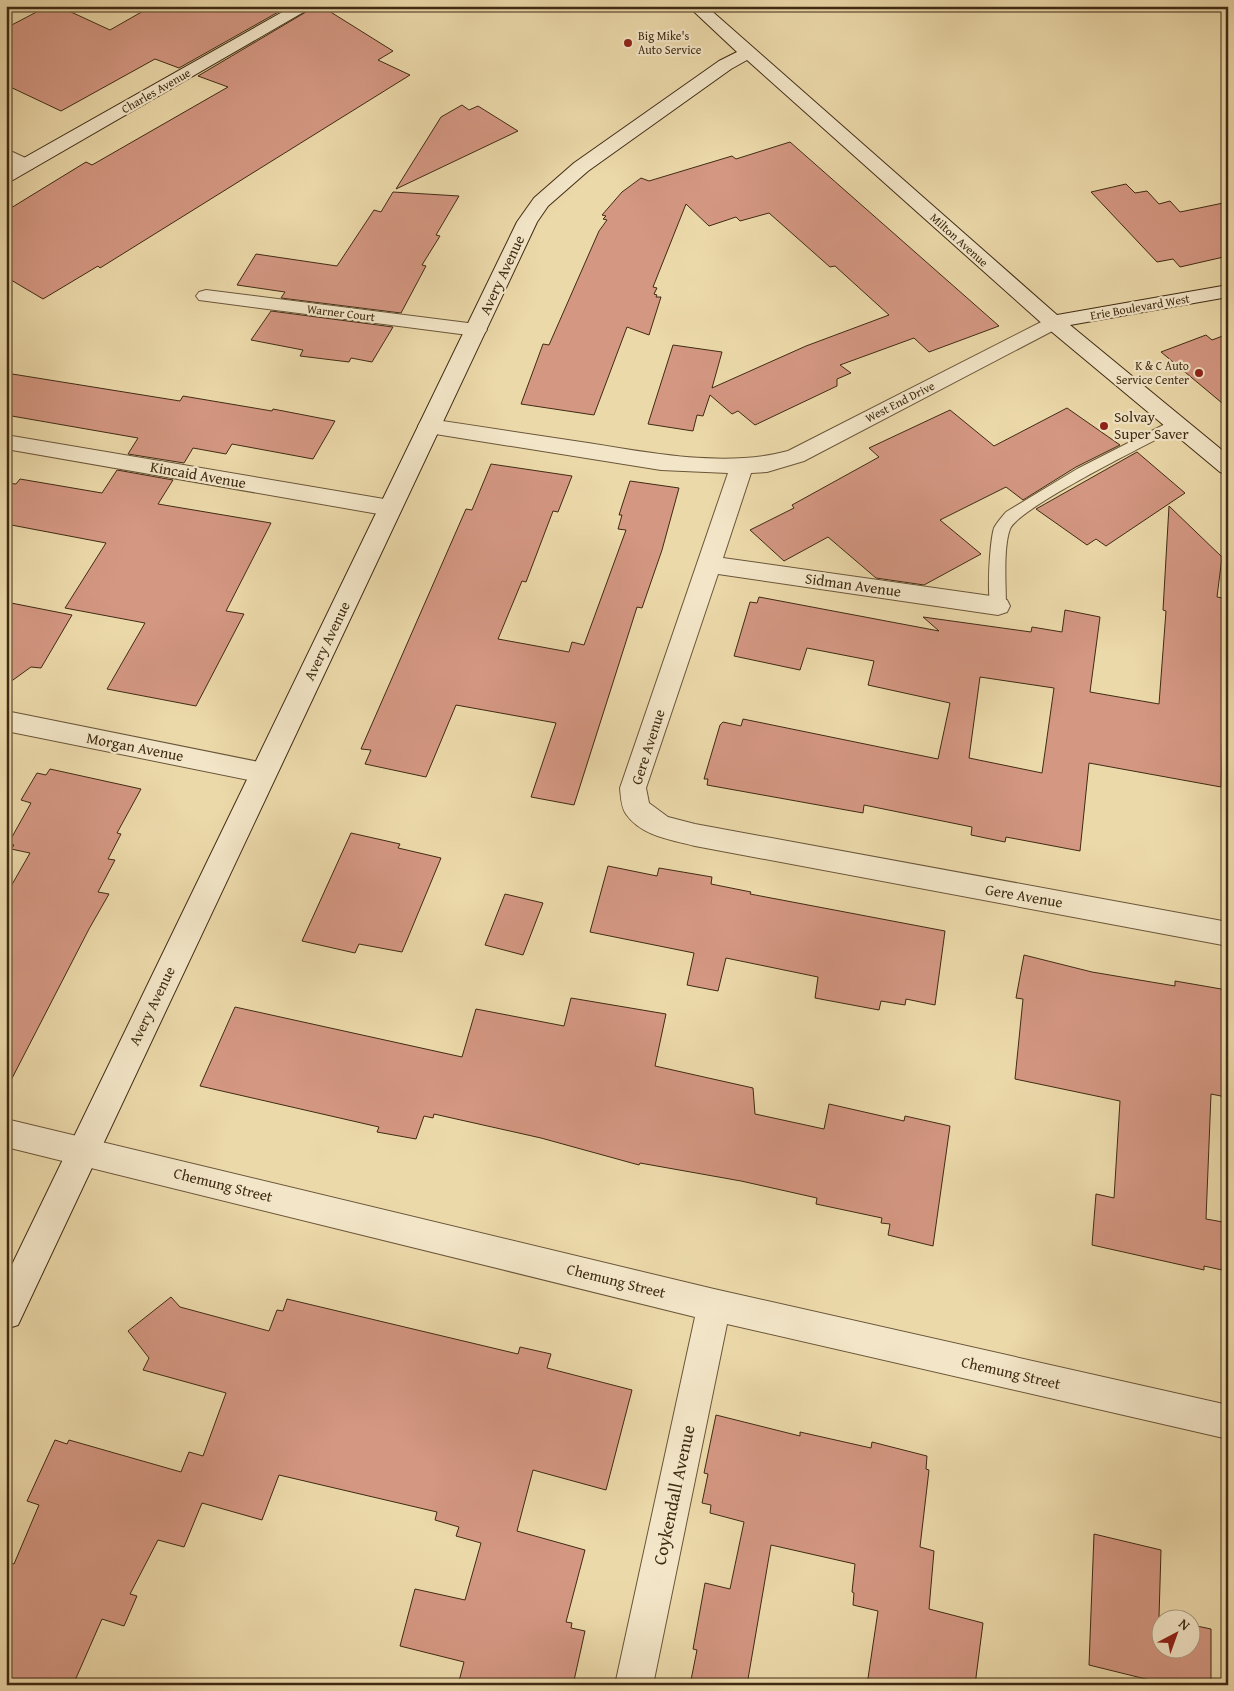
<svg xmlns="http://www.w3.org/2000/svg" width="1234" height="1691" font-family="'Gentium Book Plus',serif">
<style>
.building{fill:#d49782;stroke:#3f2b13;fill-rule:evenodd}
.lines{fill:none;stroke-linecap:round;stroke-linejoin:round}
.lane-casing{stroke:#6a5639;stroke-width:2}
.street-casing{stroke:#6a5639;stroke-width:2}
.secondary-casing{stroke:#3f2b13;stroke-width:2}
.lane{fill:#f3e6c8;fill-rule:evenodd}
.street{fill:#f3e6c8;fill-rule:evenodd}
.secondary{fill:#f3e6c8;fill-rule:evenodd}
.poi-dot{fill:#8f2418;stroke:#f3e6c8;stroke-width:2}
.labels{text-anchor:middle;stroke-width:4.5;stroke-linejoin:round;paint-order:stroke}
.far-poi-label{font-size:12px;fill:#3f2b13;stroke:#f3e6c8;text-anchor:start}
.far-street-label{font-size:12px;fill:#3f2b13;stroke:#f3e6c8}
.street-label{font-size:15px;fill:#3f2b13;stroke:#f3e6c8}
.poi-label{font-size:15px;fill:#3f2b13;stroke:#f3e6c8;text-anchor:start}
.near-street-label{font-size:18px;fill:#3f2b13;stroke:#f3e6c8}
</style>
<rect width="100%" height="100%" fill="#ecd9aa"/>
<filter id="stains"><feTurbulence type="fractalNoise" baseFrequency=".004" numOctaves="4"/><feColorMatrix values="0 0 0 0 .2 0 0 0 0 .09 0 0 0 0 .02 0 0 0 .5 -.17"/></filter>
<radialGradient id="worn" r=".72"><stop offset=".6" stop-color="#630" stop-opacity="0"/><stop offset="1" stop-color="#630" stop-opacity=".3"/></radialGradient>
<!-- building -->
<g class="building">
<polygon points="48,6 58,6 110,30 152,6 289,6 179,68 155,59 61,111 6,85 6,28"/>
<polygon points="316,6 321,6 393,51 378,60 410,75 100,268 98,266 43,299 6,277 6,211 86,162 92,165 228,87 198,76"/>
<polygon points="462,105 469,110 478,106 518,131 396,189 441,117"/>
<polygon points="790,142 999,326 929,352 914,338 840,365 851,373 837,379 837,386 755,425 738,411 732,414 710,395 703,416 697,415 693,431 648,424 673,345 722,352 712,388 806,346 889,315 835,266 830,267 769,213 740,221 736,217 709,226 686,204 653,287 657,288 654,294 657,295 656,297 661,297 649,335 627,327 594,415 521,404 543,344 549,345 599,231 607,220 603,219 606,216 602,215 622,192 641,178 649,181 732,156 736,159"/>
<polygon points="1126,184 1135,193 1147,191 1159,204 1170,201 1180,212 1228,202 1228,256 1180,267 1173,259 1157,262 1091,192"/>
<polygon points="393,192 459,196 436,235 440,236 422,265 426,266 401,313 281,298 285,292 237,285 256,254 337,266 374,210 381,212"/>
<polygon points="271,311 393,327 372,362 351,358 349,362 300,356 303,350 251,340"/>
<polygon points="1228,334 1228,408 1161,352 1206,335 1212,340"/>
<polygon points="6,373 180,401 183,396 272,411 273,409 335,421 313,459 232,444 226,454 193,448 184,463 128,454 138,438 6,415"/>
<polygon points="1067,408 1120,445 1076,467 1023,500 1006,487 940,520 981,554 924,585 876,578 828,537 784,561 750,530 794,508 792,505 879,457 869,448 950,410 994,446"/>
<polygon points="1137,452 1185,493 1106,546 1096,539 1087,545 1036,509"/>
<polygon points="491,464 572,476 558,512 553,511 526,582 522,581 498,639 569,652 572,642 584,645 626,530 618,529 622,515 619,515 630,481 679,488 662,550 642,608 637,607 574,805 531,797 556,723 456,705 426,777 365,764 371,750 361,749 466,509 472,510"/>
<polygon points="117,470 173,480 158,504 271,523 226,611 244,614 196,706 107,689 145,623 65,608 106,543 6,524 6,483 16,484 20,479 102,493"/>
<path d="M 1169,506 L 1222,557 L 1217,597 L 1228,599 L 1228,666 L 1227,728 L 1223,727 L 1221,787 L 1089,763 L 1080,851 L 1006,837 L 1005,842 L 971,835 L 972,827 L 864,805 L 863,813 L 707,785 L 708,779 L 704,779 L 720,725 L 723,722 L 741,726 L 743,719 L 938,759 L 950,703 L 868,685 L 874,661 L 807,648 L 800,670 L 734,656 L 750,602 L 757,603 L 759,597 L 939,631 L 923,617 L 1031,632 L 1032,627 L 1062,632 L 1065,610 L 1100,617 L 1090,692 L 1159,704 L 1166,611 L 1163,610 ZM 980,677 L 1054,688 L 1042,773 L 969,758 Z"/>
<polygon points="6,602 72,615 41,668 31,667 6,685"/>
<polygon points="50,769 141,789 117,833 121,834 108,859 115,860 98,892 109,894 89,929 6,1090 6,895 30,853 11,849 14,845 8,844 31,803 21,800 37,773 46,775"/>
<polygon points="351,833 400,844 398,848 441,858 402,952 359,944 355,953 302,941"/>
<polygon points="608,866 657,876 659,868 712,877 711,884 751,892 750,894 945,931 935,1005 906,999 905,1005 881,1001 879,1010 815,998 818,977 726,958 718,991 687,985 694,953 590,932"/>
<polygon points="505,894 543,903 523,955 485,945"/>
<polygon points="1024,955 1092,972 1175,986 1175,981 1227,990 1226,1097 1211,1094 1206,1219 1223,1222 1222,1270 1204,1266 1204,1270 1092,1245 1096,1194 1114,1198 1120,1101 1015,1079 1023,999 1016,998"/>
<polygon points="571,998 666,1014 655,1066 753,1088 755,1114 824,1129 829,1104 904,1121 905,1116 950,1126 933,1246 888,1235 890,1224 881,1223 882,1218 816,1204 817,1198 741,1181 640,1163 639,1165 541,1138 434,1114 433,1118 424,1116 416,1139 377,1132 379,1127 200,1086 235,1007 462,1057 476,1009 564,1026"/>
<polygon points="171,1297 180,1307 269,1331 277,1310 283,1311 287,1299 518,1354 520,1347 551,1354 547,1368 632,1390 606,1490 533,1470 517,1531 585,1550 566,1622 572,1623 571,1628 585,1631 573,1685 458,1685 464,1662 400,1646 415,1589 465,1600 481,1543 456,1536 459,1527 435,1520 437,1512 279,1475 262,1520 202,1503 184,1547 158,1540 130,1594 137,1596 124,1626 102,1619 73,1685 6,1685 6,1561 14,1564 39,1505 27,1501 55,1440 67,1444 69,1440 181,1472 189,1452 203,1456 226,1393 143,1370 149,1358 128,1331"/>
<polygon points="716,1415 800,1436 800,1432 871,1448 872,1442 927,1456 926,1469 929,1470 920,1547 934,1551 929,1609 983,1623 975,1685 867,1685 878,1611 853,1605 854,1593 852,1592 855,1564 771,1545 747,1685 690,1685 697,1650 693,1649 705,1583 730,1589 744,1522 710,1513 711,1505 702,1503 708,1474 704,1473"/>
<polygon points="1094,1534 1161,1550 1159,1617 1165,1618 1162,1618 1162,1648 1192,1648 1192,1625 1211,1629 1211,1685 1170,1685 1089,1665"/>
</g>
<g class="lines">
<!-- lane casing -->
<g class="lane-casing">
<path id="lane" d="M 1175,419 L 1180,421 L 1183,424 L 1180,427 C 1153,442 1019,507 1010,529 C 1003,548 1006,585 1006,606 L 1004,610 L 998,612 L 992,610 C 986,599 990,541 994,528 C 997,522 1002,517 1006,512 L 1077,469 Z"/>
</g>
<!-- street casing -->
<g class="street-casing">
<g id="street">
<polygon points="6,149 32,161 34,165 32,169 18,169 6,163"/>
<polygon points="206,290 476,324 483,325 487,330 483,335 476,336 199,300 196,296 199,292"/>
<path d="M 1053,316 L 1060,317 L 1063,322 L 1060,327 L 804,461 L 767,472 L 751,473 L 723,558 L 998,597 L 1007,600 L 1010,606 L 1007,612 L 998,615 L 718,574 L 646,788 L 649,803 L 668,817 L 695,824 L 1228,922 L 1228,946 L 695,846 C 672,840 641,836 626,814 C 621,807 621,797 620,788 L 728,473 L 661,470 L 429,433 L 421,431 L 418,426 L 421,421 L 429,419 C 482,427 535,435 588,443 C 651,453 725,468 788,451 Z"/>
<polygon points="6,435 390,500 398,502 402,508 398,514 390,516 6,449"/>
<polygon points="6,711 264,763 273,766 277,773 273,780 264,783 6,731"/>
<polygon points="6,1119 714,1289 1228,1405 1228,1439 727,1324 653,1685 615,1685 695,1317 6,1147"/>
</g>
</g>
<!-- secondary casing -->
<g class="secondary-casing">
<g id="secondary">
<polygon points="293,6 314,6 13,180 6,182 6,168"/>
<polygon points="688,6 706,6 1057,315 1228,285 1228,297 1070,325 1228,455 1228,475 1220,472 1046,327 747,60 731,69 588,171 548,206 537,222 18,1325 6,1329 6,1277 517,222 534,198 574,163 719,61 737,52"/>
</g>
</g>
<!-- lane -->
<use href="#lane" class="lane"/>
<!-- street -->
<use href="#street" class="street"/>
<!-- secondary -->
<use href="#secondary" class="secondary"/>
</g>
<!-- markers -->
<g class="poi-dot">
<circle cx="628" cy="43" r="5"/>
<circle cx="1199" cy="373" r="5"/>
<circle cx="1104" cy="426" r="5"/>
</g>
<g class="labels">
<!-- far-poi labels -->
<g class="far-poi-label">
<text x="638" y="40">Big Mike's<tspan x="638" dy="14">Auto Service</tspan></text>
<text x="1189" y="370" text-anchor="end">K &amp; C Auto<tspan x="1189" dy="14">Service Center</tspan></text>
</g>
<!-- far-street labels -->
<g class="far-street-label">
<text transform="translate(156 91) rotate(-30)" y="4">Charles Avenue</text>
<text transform="translate(959 240) rotate(42)" y="4">Milton Avenue</text>
<text transform="translate(1140 307) rotate(-10)" y="4">Erie Boulevard West</text>
<text transform="translate(341 313) rotate(7)" y="4">Warner Court</text>
<text transform="translate(900 402) rotate(-27)" y="4">West End Drive</text>
</g>
<!-- street labels -->
<g class="street-label">
<text transform="translate(502 275) rotate(-65)" y="5">Avery Avenue</text>
<text transform="translate(198 475) rotate(10)" y="5">Kincaid Avenue</text>
<text transform="translate(853 585) rotate(8)" y="5">Sidman Avenue</text>
<text transform="translate(327 641) rotate(-64)" y="5">Avery Avenue</text>
<text transform="translate(135 747) rotate(11)" y="5">Morgan Avenue</text>
<text transform="translate(648 747) rotate(-72)" y="5">Gere Avenue</text>
<text transform="translate(1024 896) rotate(10)" y="5">Gere Avenue</text>
<text transform="translate(152 1006) rotate(-64)" y="5">Avery Avenue</text>
<text transform="translate(223 1185) rotate(14)" y="5">Chemung Street</text>
<text transform="translate(616 1281) rotate(14)" y="5">Chemung Street</text>
<text transform="translate(1011 1373) rotate(13)" y="5">Chemung Street</text>
</g>
<!-- poi labels -->
<g class="poi-label">
<text x="1114" y="422">Solvay<tspan x="1114" dy="17">Super Saver</tspan></text>
</g>
<!-- near-street labels -->
<g class="near-street-label">
<text transform="translate(674 1495) rotate(-78)" y="6">Coykendall Avenue</text>
</g>
</g>
<!-- margin -->
<rect width="1234" height="1691" fill="none" stroke="#ecd9aa" stroke-width="25"/>
<rect x="8" y="8" width="1219" height="1676" fill="none" stroke="#3f2b13" stroke-width="2.5"/>
<rect x="12" y="12" width="1209" height="1666" fill="none" stroke="#3f2b13"/>
<!-- north arrow -->
<g transform="translate(1176 1634) rotate(41)"><circle r="24" fill="#f3e6c8" stroke="#ab9b80"/>
<path d="M0-4L9 19L0 12L-9 19Z" fill="#8f2418"/>
<text y="-8" font-size="14" font-weight="bold" text-anchor="middle" fill="#3f2b13">N</text>
</g>
<rect width="100%" height="100%" filter="url(#stains)"/>
<rect width="100%" height="100%" fill="url(#worn)"/>
</svg>
